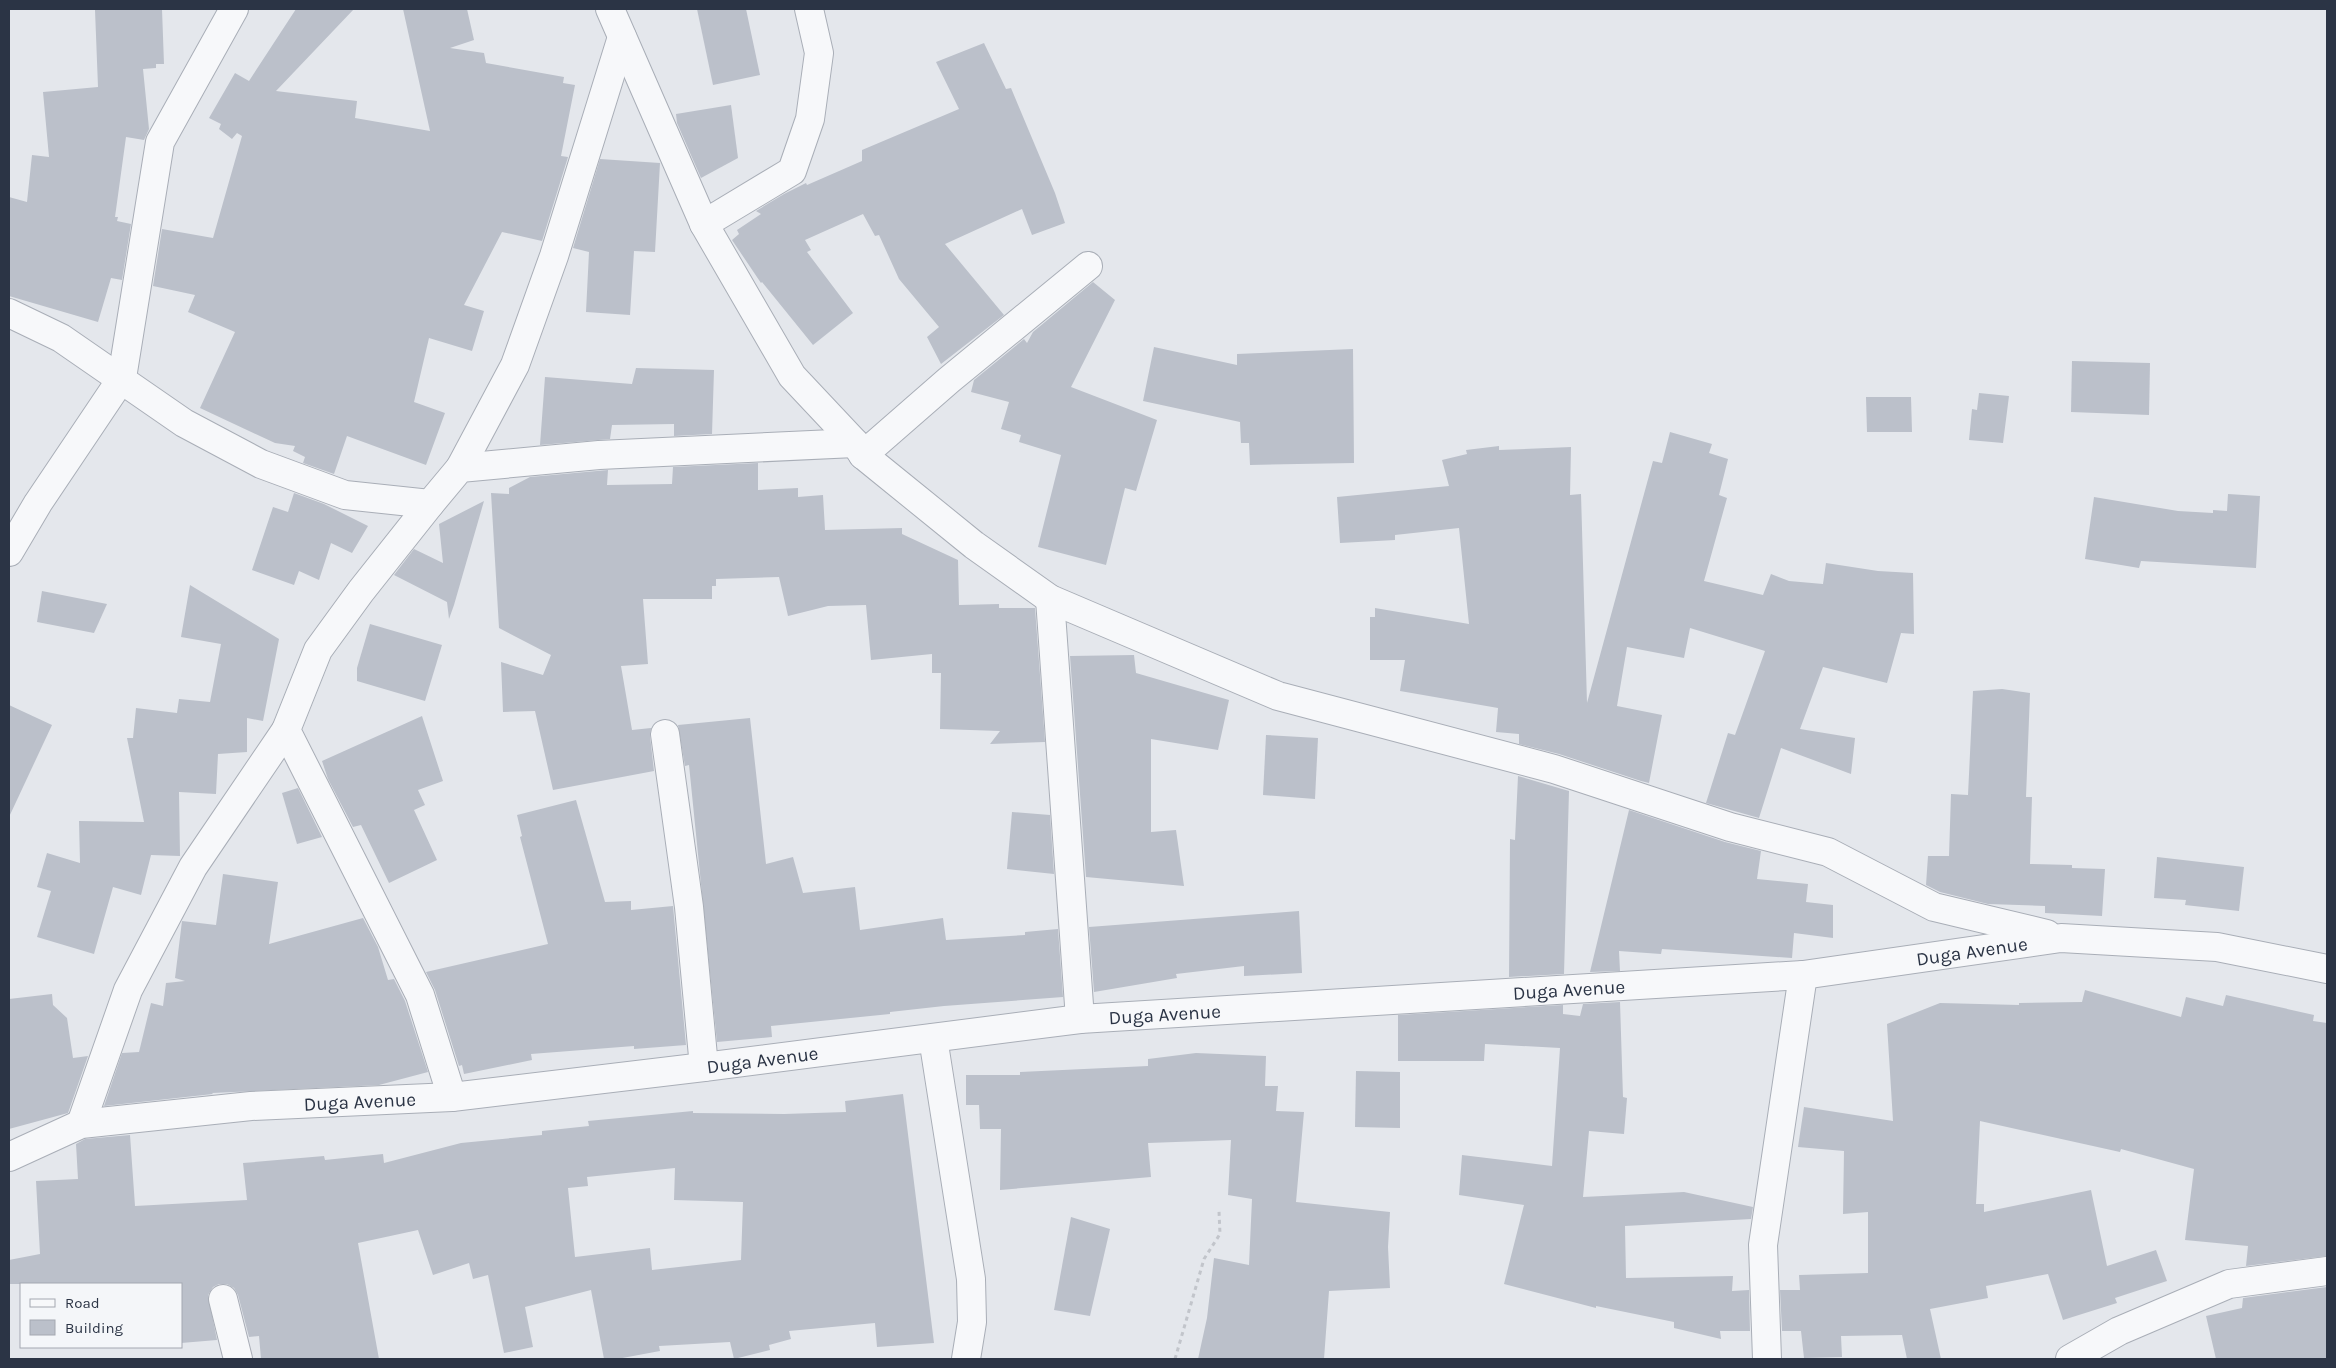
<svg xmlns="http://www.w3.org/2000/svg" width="2336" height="1368" font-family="Karla,sans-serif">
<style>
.building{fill:#bbc0ca;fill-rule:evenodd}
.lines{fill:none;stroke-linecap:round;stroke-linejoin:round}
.street-casing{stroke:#a9aeb7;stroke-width:30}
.path{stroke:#c2c5cb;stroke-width:3;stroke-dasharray:4 4;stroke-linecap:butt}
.street{stroke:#f7f8fa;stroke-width:28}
.labels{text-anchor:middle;stroke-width:4;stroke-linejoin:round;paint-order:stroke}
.street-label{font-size:19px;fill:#2b3445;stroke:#f4f6f9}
</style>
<rect width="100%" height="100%" fill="#e4e7ec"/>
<!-- building -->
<g class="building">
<polygon points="162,9 164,64 156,64 156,68 143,69 149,129 144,140 126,137 115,217 118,217 117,221 131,224 122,280 111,278 98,322 9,296 9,197 27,202 32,155 49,157 43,92 98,87 95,10"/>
<polygon points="296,9 354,9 276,91 357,101 355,118 430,131 403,9 467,9 474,40 450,48 484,53 486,63 564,77 563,83 575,85 561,156 568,157 542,241 502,232 464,305 484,311 472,351 429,338 414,402 445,413 426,465 347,436 334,474 303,463 305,457 293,451 295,446 275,443 200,408 235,332 188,312 195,295 153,286 162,229 213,238 242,136 237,133 232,139 219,129 221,124 209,118 235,73 249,81"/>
<polygon points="697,9 746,9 760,75 713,85"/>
<polygon points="984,43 1006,89 1011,88 1055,193 1065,223 1032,235 1022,209 945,244 1004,315 941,364 927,337 939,327 899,279 879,235 875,236 863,214 805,240 811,250 807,252 853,313 813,345 762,282 761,283 732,240 739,234 737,230 761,214 756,211 784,194 806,183 807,185 862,161 862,150 959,109 936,62"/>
<polygon points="731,105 738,158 701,178 677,123 676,114"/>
<polygon points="600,159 660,163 655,252 634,251 630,315 586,312 589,252 573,248"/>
<polygon points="1093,282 1115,300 1071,387 1157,420 1136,491 1125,488 1106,565 1038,547 1061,455 1019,442 1021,435 1001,429 1009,402 971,392 974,380 1024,339 1027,343 1033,332"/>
<polygon points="1154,347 1237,365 1237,354 1353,349 1354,463 1250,465 1249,443 1241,443 1240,422 1143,401"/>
<polygon points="2072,361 2150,363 2149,415 2071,412"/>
<polygon points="636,368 714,370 712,434 674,436 674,424 612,425 610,439 540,445 545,377 632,384"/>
<polygon points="1979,393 2009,396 2003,443 1969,440 1972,409 1977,410"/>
<polygon points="1866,397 1911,397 1912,432 1867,432"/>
<polygon points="1670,432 1712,444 1709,453 1728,459 1719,495 1727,498 1704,581 1763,595 1771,574 1789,581 1823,584 1826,563 1878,571 1913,573 1914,634 1901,633 1887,683 1823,667 1800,729 1855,738 1851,774 1781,748 1759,818 1706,803 1728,733 1735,735 1765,651 1690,628 1684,658 1627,647 1617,706 1662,715 1649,783 1641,781 1559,754 1519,744 1519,734 1496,732 1498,708 1400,691 1405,660 1370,660 1370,617 1375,617 1375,608 1469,624 1459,528 1395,535 1395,540 1340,543 1337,497 1449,486 1442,460 1467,454 1466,450 1499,446 1499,450 1571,447 1570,495 1581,494 1587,703 1653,461 1662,463"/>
<polygon points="758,463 758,490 798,488 798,497 823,495 825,530 902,528 902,534 958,560 959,605 999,604 999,608 1035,608 1045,742 990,744 1000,731 940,729 941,673 932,673 932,654 871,660 866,605 828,606 788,616 779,577 716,579 716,586 712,586 712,599 643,599 648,664 621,666 632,730 651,728 650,736 654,771 553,790 535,711 503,712 501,662 543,675 551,655 499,628 491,493 509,494 509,488 530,477 608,470 607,485 672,484 673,467"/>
<polygon points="294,493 324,504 368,526 352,553 331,543 319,580 299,571 294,585 252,570 273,507 288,512"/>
<polygon points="2228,494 2260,496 2256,568 2141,561 2139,568 2085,559 2094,497 2178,511 2213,513 2213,510 2227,511"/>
<polygon points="484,501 454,605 449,619 447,602 394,575 414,549 443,563 439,524"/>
<polygon points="190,585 279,639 263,721 247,718 247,752 218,754 216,794 179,792 180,856 151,855 141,895 113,887 94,954 37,937 51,891 37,887 47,853 80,863 79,821 144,822 127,738 133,738 136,708 177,713 179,699 210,702 221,644 181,637"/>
<polygon points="42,591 107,604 94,633 37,622"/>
<polygon points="370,624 442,645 425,701 357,681 357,668"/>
<polygon points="1134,655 1136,673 1229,700 1218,750 1151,739 1151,832 1176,830 1184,886 1086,877 1070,656"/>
<polygon points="2002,689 2030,693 2026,797 2032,797 2030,864 2072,865 2072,868 2105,869 2102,916 2045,913 2045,906 1988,904 1940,892 1926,885 1928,856 1949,856 1951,794 1968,795 1973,691"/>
<polygon points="9,705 52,725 9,817"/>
<polygon points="422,716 443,781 418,790 425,805 414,810 437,860 389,883 361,825 353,827 328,779 322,761"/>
<polygon points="750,718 766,864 793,857 803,893 855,887 860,930 943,918 946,940 1025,935 1025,932 1058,929 1063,997 944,1006 890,1012 890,1014 771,1026 772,1037 717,1042 689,765 685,766 678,725"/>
<polygon points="1266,735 1318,738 1315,799 1263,795"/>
<polygon points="1518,776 1569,791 1564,974 1509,977 1510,839 1515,840"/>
<polygon points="298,788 322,837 297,844 282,793"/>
<polygon points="576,800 605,902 631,901 631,910 673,906 686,1045 634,1049 634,1046 531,1054 532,1060 464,1074 462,1065 459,1066 435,990 426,972 548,944 520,837 522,836 517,815"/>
<polygon points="1629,810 1725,842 1761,851 1757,879 1808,884 1806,902 1833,905 1833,938 1794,933 1792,958 1662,949 1661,954 1619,951 1620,971 1590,972"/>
<polygon points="1012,812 1050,815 1054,874 1007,869"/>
<polygon points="2157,857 2244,867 2239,911 2185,905 2186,900 2154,898"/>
<polygon points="223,874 278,882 269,944 363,918 378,947 388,980 394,979 405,1001 428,1072 379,1085 212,1093 213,1094 104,1106 122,1053 139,1052 151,1003 163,1006 166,983 185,981 175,978 182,921 216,925"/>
<polygon points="1299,911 1302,973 1244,976 1244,966 1176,974 1177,978 1094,992 1089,927"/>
<polygon points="2085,990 2181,1017 2186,997 2223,1006 2226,995 2314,1015 2313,1021 2327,1023 2327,1256 2246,1266 2248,1246 2185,1240 2194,1169 2121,1149 2120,1152 1980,1121 1976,1204 1984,1204 1984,1212 2091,1190 2107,1266 2156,1250 2167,1281 2115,1298 2117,1303 2063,1320 2048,1274 1986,1286 1988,1298 1930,1309 1941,1359 1907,1359 1902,1335 1841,1336 1842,1357 1804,1358 1801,1331 1782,1331 1780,1290 1800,1290 1799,1275 1868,1273 1868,1212 1843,1214 1844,1151 1798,1147 1804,1107 1893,1121 1887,1024 1940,1003 2019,1005 2019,1003 2082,1002"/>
<polygon points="52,994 53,1005 67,1018 73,1058 88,1056 68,1113 9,1129 9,999"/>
<polygon points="1620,1002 1623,1097 1627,1098 1624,1134 1589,1131 1583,1197 1684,1192 1753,1207 1751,1219 1625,1226 1626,1278 1733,1276 1732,1291 1749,1290 1750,1331 1720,1331 1721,1339 1674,1328 1674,1322 1596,1306 1596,1308 1504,1284 1524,1205 1459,1195 1462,1155 1552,1166 1560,1048 1485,1044 1484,1061 1398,1061 1398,1015 1563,1005 1563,1014 1580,1016 1583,1004"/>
<polygon points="1196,1053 1266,1056 1265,1086 1278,1086 1276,1111 1304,1112 1296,1202 1390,1212 1388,1247 1390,1288 1329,1291 1324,1359 1198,1359 1207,1318 1214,1258 1249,1265 1252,1199 1228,1195 1231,1140 1148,1143 1151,1177 1000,1190 1001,1129 980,1129 979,1105 966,1105 966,1075 1020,1075 1020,1072 1148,1066 1148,1059"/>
<polygon points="1356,1071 1400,1072 1400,1128 1355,1127"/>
<path d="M 903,1094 L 934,1343 L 877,1347 L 875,1323 L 789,1331 L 791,1339 L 769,1345 L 770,1350 L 734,1359 L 730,1342 L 659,1346 L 660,1351 L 617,1359 L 604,1359 L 591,1290 L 525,1307 L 533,1347 L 504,1353 L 488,1275 L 473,1279 L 469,1263 L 433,1275 L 418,1230 L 358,1243 L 379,1359 L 261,1359 L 259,1336 L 249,1337 L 238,1295 L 234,1288 L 227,1284 L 219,1284 L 213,1287 L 208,1295 L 217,1340 L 181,1343 L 181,1284 L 9,1284 L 9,1260 L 40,1254 L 36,1181 L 78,1179 L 76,1144 L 85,1139 L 130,1135 L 135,1206 L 247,1200 L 243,1163 L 324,1156 L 325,1160 L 383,1154 L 384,1163 L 461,1143 L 542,1135 L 542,1131 L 589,1126 L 588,1121 L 693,1111 L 693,1113 L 784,1114 L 846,1112 L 845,1101 ZM 675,1168 L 674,1200 L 743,1202 L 741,1260 L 652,1270 L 650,1248 L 575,1257 L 568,1188 L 588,1186 L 587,1177 Z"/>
<polygon points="1071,1217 1110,1229 1090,1316 1054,1310"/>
<polygon points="2327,1287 2327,1359 2216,1359 2206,1316 2242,1308 2243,1298"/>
</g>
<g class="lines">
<!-- street casing -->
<g class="street-casing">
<g id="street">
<polyline points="610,9 704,224 792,376 855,443 863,455 974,545 1050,599 1278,696 1554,769 1730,827 1828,852 1934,907 2047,934"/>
<polyline points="704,224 792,171 810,119 819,53 809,9"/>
<polyline points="9,313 61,338 184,423 261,464 345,495 430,504 460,468 599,455 855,443"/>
<polyline points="863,455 949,380 1088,266"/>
<polyline points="460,468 515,365 554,256 622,37"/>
<polyline points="430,504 361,591 318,650 286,730 420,995 452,1097"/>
<polyline points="9,552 38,503 122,378 160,142 234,9"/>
<polyline points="1050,599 1080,1019"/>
<polyline points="665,734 689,907 704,1067"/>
<polyline points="933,1038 971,1279 972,1322 966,1359"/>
<polyline points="81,1124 128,990 193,867 286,730"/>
<path id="s1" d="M 9,1157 L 81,1124 L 251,1106 L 452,1097 L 704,1067 L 1080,1019 L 1803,975 L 2061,938 L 2217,947 L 2327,969"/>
<polyline points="223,1299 238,1359"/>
<polyline points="1767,1359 1763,1245 1803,975"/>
<polyline points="2070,1359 2119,1331 2229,1284 2327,1271"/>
</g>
</g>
<!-- path -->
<polyline class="path" points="1175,1359 1204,1259 1220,1234 1219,1211"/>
<!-- street -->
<use href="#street" class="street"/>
</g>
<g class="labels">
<!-- street labels -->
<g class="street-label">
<text dy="7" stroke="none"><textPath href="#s1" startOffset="1979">Duga Avenue</textPath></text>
<text dy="7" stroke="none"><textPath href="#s1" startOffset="1574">Duga Avenue</textPath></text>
<text dy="7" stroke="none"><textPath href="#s1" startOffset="1169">Duga Avenue</textPath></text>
<text dy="7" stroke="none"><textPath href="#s1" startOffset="764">Duga Avenue</textPath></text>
<text dy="7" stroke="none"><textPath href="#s1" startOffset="359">Duga Avenue</textPath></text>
</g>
</g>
<!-- border -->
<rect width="2336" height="1368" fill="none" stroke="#2b3445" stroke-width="20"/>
<!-- legend -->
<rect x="20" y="1283" width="162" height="65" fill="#f4f6f9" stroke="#a4a8b1"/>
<rect x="30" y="1299" width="25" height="8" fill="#f7f8fa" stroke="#a4a8b1"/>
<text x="65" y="1308" font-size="15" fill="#2b3445">Road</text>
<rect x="30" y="1320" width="25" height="15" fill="#bbc0ca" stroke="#a4a8b1"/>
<text x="65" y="1333" font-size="15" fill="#2b3445">Building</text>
</svg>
